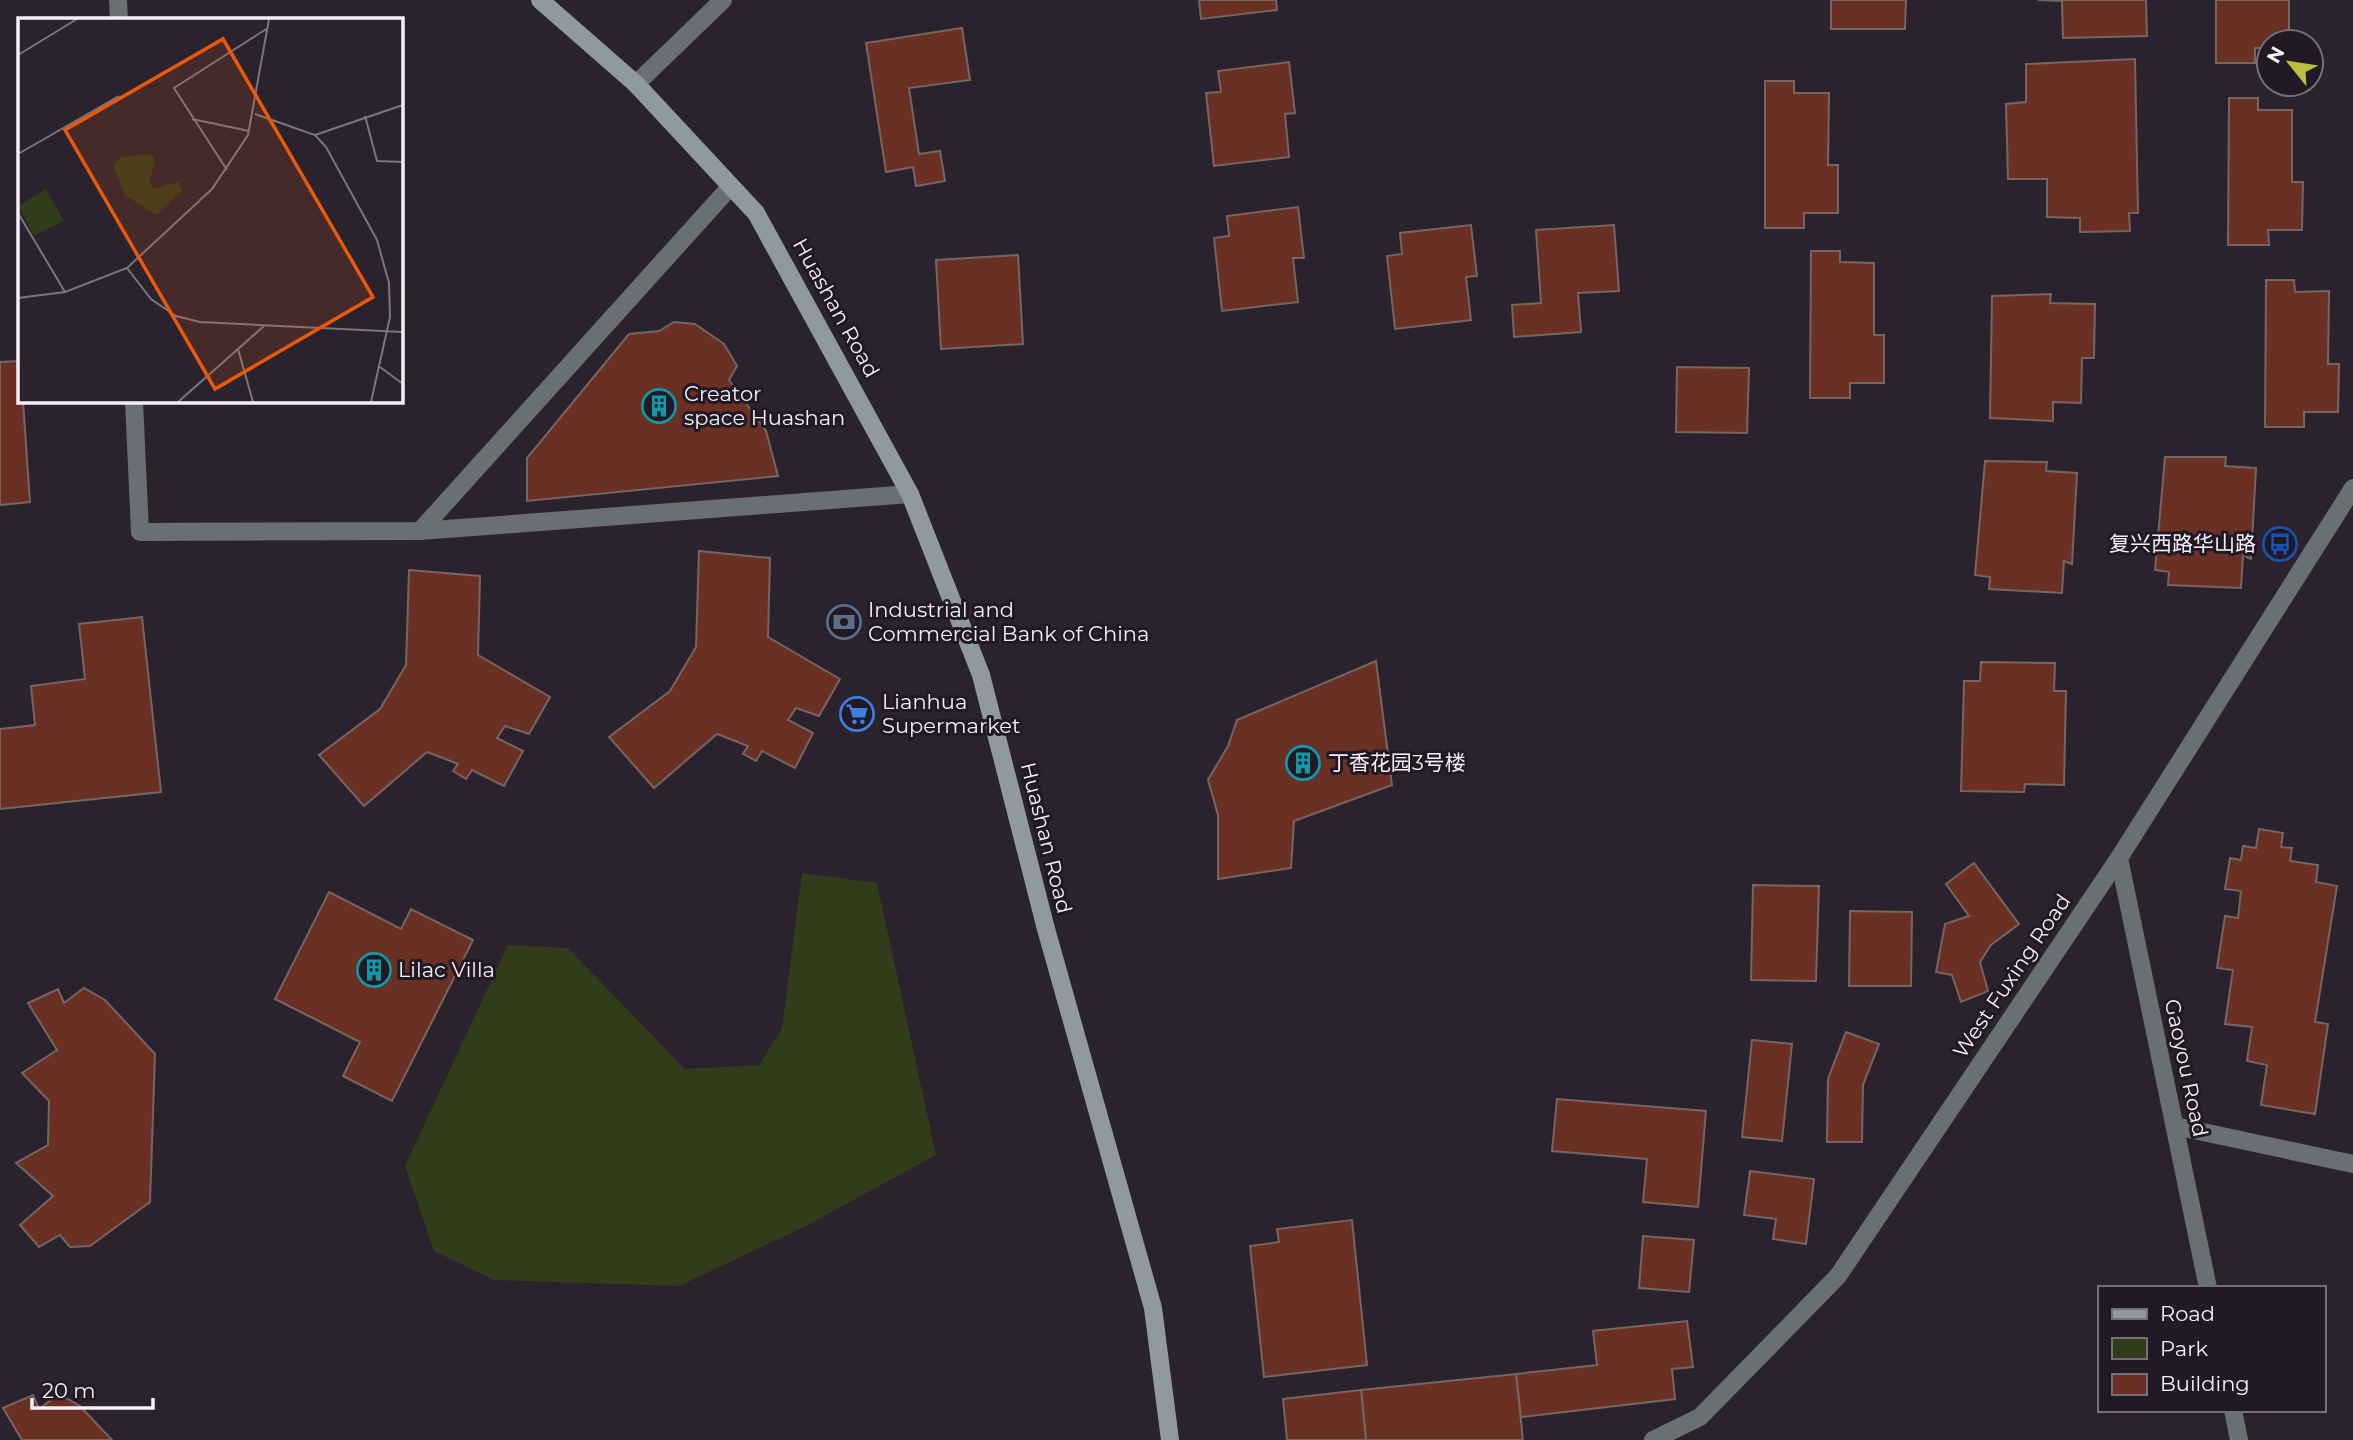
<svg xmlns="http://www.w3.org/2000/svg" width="2353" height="1440" font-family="Montserrat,'Noto Sans SC',sans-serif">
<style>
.green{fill:#323b1a}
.building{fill:#6b3024;stroke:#776562;stroke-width:2}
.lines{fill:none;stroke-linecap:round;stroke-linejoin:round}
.minor{stroke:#6a6f74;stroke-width:18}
.tertiary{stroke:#6a6f74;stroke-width:18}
.secondary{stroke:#9098a1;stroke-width:18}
.labels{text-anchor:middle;stroke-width:6;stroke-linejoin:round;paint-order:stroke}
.street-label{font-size:21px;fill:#f4eff7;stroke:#211924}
.poi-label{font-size:21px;fill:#f4eff7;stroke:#211924;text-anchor:start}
.inset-road{fill:none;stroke:#7b757e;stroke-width:2}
.view{fill:#e8590c;fill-opacity:0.15;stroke:#e8590c;stroke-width:3.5}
.inset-edge{fill:none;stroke:#f4eff7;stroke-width:3.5}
</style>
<rect width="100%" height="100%" fill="#2a232e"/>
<!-- green -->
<polygon class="green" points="802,873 877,883 936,1155 802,1228 679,1286 494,1280 434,1251 405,1166 508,945 568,948 685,1069 759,1065 782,1028"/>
<!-- building -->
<g class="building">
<polygon points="1199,0 1276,0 1277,10 1201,19"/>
<polygon points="1831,0 1906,0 1905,29 1831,29"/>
<polygon points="2038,0 2146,0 2147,36 2063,38 2062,1"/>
<polygon points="2216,0 2289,0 2289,42 2269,42 2269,48 2255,48 2255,63 2216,63"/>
<polygon points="962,28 970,80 909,88 919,154 940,151 945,181 916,186 913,167 886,172 866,43"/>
<polygon points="2135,59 2138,213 2129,213 2130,231 2080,232 2080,218 2047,217 2047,179 2008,179 2006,104 2026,102 2026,64"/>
<polygon points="1289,62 1295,113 1285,114 1289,157 1214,166 1206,93 1221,92 1218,71"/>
<polygon points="1765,81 1794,81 1794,93 1829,93 1828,165 1838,165 1838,213 1804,213 1804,228 1765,228"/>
<polygon points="2229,98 2258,98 2258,110 2292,110 2292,182 2303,182 2302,230 2268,230 2269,245 2228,245"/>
<polygon points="1298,207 1304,258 1293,258 1298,302 1222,311 1214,238 1229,236 1227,216"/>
<polygon points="1471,225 1477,276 1466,277 1471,320 1395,329 1387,256 1402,254 1400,233"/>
<polygon points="1614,225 1619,291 1578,293 1581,332 1514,337 1512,305 1541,303 1536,230"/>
<polygon points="1811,251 1840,251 1840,262 1874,263 1874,335 1884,335 1884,383 1850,383 1850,398 1810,398"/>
<polygon points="1018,255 1023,344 941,349 936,260"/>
<polygon points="2266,280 2294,280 2295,292 2329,291 2328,364 2339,364 2338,412 2304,412 2304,427 2265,427"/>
<polygon points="2051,294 2050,303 2095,304 2094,358 2082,358 2081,403 2053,402 2053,421 1990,418 1992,296"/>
<polygon points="674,322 695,324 724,344 737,366 729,380 766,431 778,476 527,501 527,458 629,334 659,331"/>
<polygon points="19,361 19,401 23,401 30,502 0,505 0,362"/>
<polygon points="1677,367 1749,368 1747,433 1676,432"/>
<polygon points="2165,457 2226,457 2225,466 2256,468 2251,559 2243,555 2241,588 2168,585 2169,572 2155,570"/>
<polygon points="1985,461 2047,462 2046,471 2077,473 2072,564 2064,561 2062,593 1989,589 1990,577 1975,575"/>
<polygon points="699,551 770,558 768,637 840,679 819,716 796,708 788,720 813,733 795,768 762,751 756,761 743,754 748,746 717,734 654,788 609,737 670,691 696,647"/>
<polygon points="409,570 480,576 478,655 550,697 529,734 505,726 497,738 523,751 504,786 472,770 466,779 453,771 458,764 427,752 364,806 319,755 380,709 406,665"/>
<polygon points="142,617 161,792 0,809 0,729 35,725 31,686 85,679 79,624"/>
<polygon points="1376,661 1392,785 1294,821 1291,868 1218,879 1218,815 1208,780 1228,746 1237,720"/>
<polygon points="1981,662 2055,663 2054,691 2066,691 2064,785 2025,784 2024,792 1961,791 1964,681 1980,681"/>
<polygon points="2259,829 2283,833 2281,847 2292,848 2290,861 2318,865 2316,882 2337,886 2315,1022 2328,1024 2315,1114 2261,1105 2267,1065 2247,1061 2252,1027 2225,1024 2233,970 2217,968 2225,916 2238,918 2241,891 2225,889 2230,858 2241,860 2243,846 2256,848"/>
<polygon points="1974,863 2019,924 1991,945 1980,962 1988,991 1961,1002 1952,975 1936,972 1945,924 1969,916 1946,884"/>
<polygon points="1753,885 1819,886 1816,981 1751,980"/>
<polygon points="329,892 401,929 411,909 473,940 392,1101 343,1076 360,1042 275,999"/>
<polygon points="1850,911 1912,912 1911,986 1849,986"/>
<polygon points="84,988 105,1000 155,1054 150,1202 90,1246 70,1247 60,1235 39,1247 20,1225 53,1196 16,1163 48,1145 49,1101 22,1073 57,1050 28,1003 58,989 64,1003"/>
<polygon points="1846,1032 1879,1044 1863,1085 1862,1142 1827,1142 1828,1079"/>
<polygon points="1752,1040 1792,1044 1782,1141 1742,1137"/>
<polygon points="1557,1099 1706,1111 1698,1207 1643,1202 1647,1159 1552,1151"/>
<polygon points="1750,1171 1814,1179 1806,1244 1773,1239 1776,1219 1744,1215"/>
<polygon points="1352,1220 1367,1365 1264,1377 1250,1246 1279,1242 1277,1229"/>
<polygon points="1643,1236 1694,1240 1689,1292 1639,1288"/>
<polygon points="1687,1321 1693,1367 1672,1369 1675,1399 1521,1417 1516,1374 1597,1365 1593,1331"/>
<polygon points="1516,1374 1523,1440 1366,1440 1361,1390"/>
<polygon points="1361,1390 1366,1440 1287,1440 1283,1399"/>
<polygon points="59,1394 80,1406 112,1440 22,1440 3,1408 33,1395 39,1409"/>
</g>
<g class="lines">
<!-- minor -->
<g class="minor">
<polyline points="118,0 119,19"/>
<polyline points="636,84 723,0"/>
<polyline points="134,401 140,532 420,531 910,494"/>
<polyline points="420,531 731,186"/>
<polyline points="2119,858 2208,1288"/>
<polyline points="2175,1126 2353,1164"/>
<polyline points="2233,1410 2239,1440"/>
</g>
<!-- tertiary -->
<polyline class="tertiary" points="1653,1440 1700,1417 1838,1276 2119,858 2353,488"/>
<!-- secondary -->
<polyline class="secondary" points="540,0 636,84 756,213 910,494 981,675 1046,929 1153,1308 1170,1440"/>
</g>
<!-- icons -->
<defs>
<g id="building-ring" transform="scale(1.75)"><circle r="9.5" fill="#211924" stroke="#0f9aa8" stroke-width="1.5"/><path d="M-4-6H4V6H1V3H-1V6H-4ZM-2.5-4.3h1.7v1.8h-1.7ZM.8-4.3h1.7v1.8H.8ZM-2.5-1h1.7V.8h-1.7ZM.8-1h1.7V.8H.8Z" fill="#0f9aa8"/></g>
<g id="bus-ring" transform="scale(1.75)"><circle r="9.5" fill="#211924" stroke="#1a4fb4" stroke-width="1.5"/><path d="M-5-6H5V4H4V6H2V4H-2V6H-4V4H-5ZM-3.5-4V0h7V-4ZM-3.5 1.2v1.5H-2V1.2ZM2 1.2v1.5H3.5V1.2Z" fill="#1a4fb4"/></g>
<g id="bank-ring" transform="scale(1.75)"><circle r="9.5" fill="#211924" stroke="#5c6f8a" stroke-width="1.5"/><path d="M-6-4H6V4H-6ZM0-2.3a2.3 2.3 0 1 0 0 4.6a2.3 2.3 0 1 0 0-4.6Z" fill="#5c6f8a"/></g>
<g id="supermarket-ring" transform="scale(1.75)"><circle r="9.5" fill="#211924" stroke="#3f7fe0" stroke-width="1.5"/><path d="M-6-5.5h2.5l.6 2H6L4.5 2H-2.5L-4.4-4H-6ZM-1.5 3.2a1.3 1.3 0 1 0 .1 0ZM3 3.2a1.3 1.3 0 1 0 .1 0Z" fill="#3f7fe0"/></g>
</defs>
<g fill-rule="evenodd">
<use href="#building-ring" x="659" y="406"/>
<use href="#bus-ring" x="2280" y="544"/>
<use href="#bank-ring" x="844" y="622"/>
<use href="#supermarket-ring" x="857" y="714"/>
<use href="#building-ring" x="1303" y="763"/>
<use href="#building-ring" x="374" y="970"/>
</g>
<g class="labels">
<!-- street labels -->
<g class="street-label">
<text transform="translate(836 308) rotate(61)" y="7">Huashan Road</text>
<text transform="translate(1046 838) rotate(76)" y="7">Huashan Road</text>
<text transform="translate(2012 976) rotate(-56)" y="7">West Fuxing Road</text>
<text transform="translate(2186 1068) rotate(78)" y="7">Gaoyou Road</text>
</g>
<!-- poi labels -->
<g class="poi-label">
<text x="684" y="401">Creator<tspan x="684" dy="24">space Huashan</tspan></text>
<text x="2256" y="551" text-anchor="end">复兴西路华山路</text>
<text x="868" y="617">Industrial and<tspan x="868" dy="24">Commercial Bank of China</tspan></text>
<text x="882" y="709">Lianhua<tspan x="882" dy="24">Supermarket</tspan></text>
<text x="1328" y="770">丁香花园3号楼</text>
<text x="398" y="977">Lilac Villa</text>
</g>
</g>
<!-- overview -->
<g transform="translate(18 18)">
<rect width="385" height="385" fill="#2a232e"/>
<path d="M 134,136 L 137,143 L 131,164 L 136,171 L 160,164 L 164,173 L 138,197 L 107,177 L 95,148 L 103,139 ZM 28,171 L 46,203 L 16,217 L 0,188 Z" fill="#323b1a"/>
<path class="inset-road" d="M 0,37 L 59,1M 237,96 L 297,117 L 308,129 L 359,222 L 371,265 L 372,299 L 353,384M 347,98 L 359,143 L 385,144M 174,101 L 231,113M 297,117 L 385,87M 0,136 L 101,78M 209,152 L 156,70 L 250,10M 0,195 L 47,274M 109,250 L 133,281 L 158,298 L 182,304 L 385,314M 0,280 L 47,274 L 109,250 L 194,171 L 230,117 L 251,1M 220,331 L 235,384M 362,349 L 385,366M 160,384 L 246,308"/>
<path class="view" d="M 205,21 L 355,279 L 197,371 L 47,112 Z"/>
<rect width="385" height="385" class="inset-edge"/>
</g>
<!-- legend -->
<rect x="2098" y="1286" width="228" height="126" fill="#211924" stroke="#756f78" stroke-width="2"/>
<rect x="2112" y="1309" width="35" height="10" fill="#9098a1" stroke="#756f78" stroke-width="2"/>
<text x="2160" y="1321" font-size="21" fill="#f4eff7">Road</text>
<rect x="2112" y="1338" width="35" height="21" fill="#323b1a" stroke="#756f78" stroke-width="2"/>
<text x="2160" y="1356" font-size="21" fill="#f4eff7">Park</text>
<rect x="2112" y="1374" width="35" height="21" fill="#6b3024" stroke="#756f78" stroke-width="2"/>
<text x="2160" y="1391" font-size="21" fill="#f4eff7">Building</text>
<!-- north arrow -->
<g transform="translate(2290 63) rotate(300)"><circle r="33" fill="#211924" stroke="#756f78" stroke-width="2"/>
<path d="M0-5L12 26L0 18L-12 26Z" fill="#bdbf43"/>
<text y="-10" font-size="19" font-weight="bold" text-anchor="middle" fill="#f4eff7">N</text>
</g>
<!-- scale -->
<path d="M32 1398v10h121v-10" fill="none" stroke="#f4eff7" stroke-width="3.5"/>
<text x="42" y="1398" font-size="21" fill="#f4eff7" stroke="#211924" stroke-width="5" paint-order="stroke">20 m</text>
</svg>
